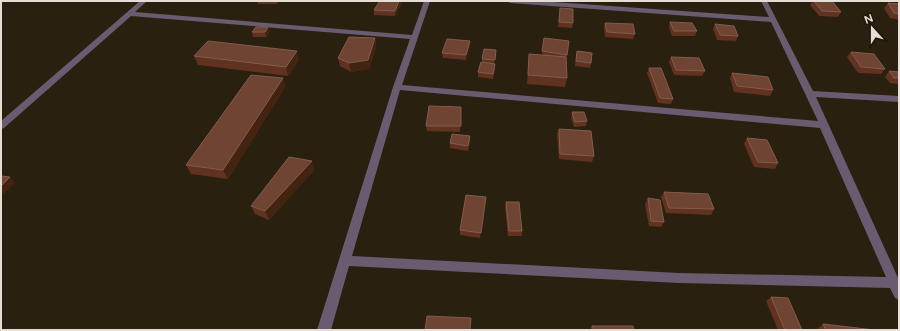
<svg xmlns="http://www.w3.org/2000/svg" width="900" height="331" font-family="Figtree,sans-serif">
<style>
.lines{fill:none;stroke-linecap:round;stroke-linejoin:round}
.minor{fill:#695c70;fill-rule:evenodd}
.wall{fill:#613220}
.shaded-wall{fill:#452311}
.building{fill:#6f4433;stroke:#825c4c}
</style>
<rect width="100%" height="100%" fill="#292010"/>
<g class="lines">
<!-- minor -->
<path class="minor" d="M 140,1 L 147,1 L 135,12 L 412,35 L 424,1 L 430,1 L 402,85 L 818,121 L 771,22 L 510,3 L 507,1 L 539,1 L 769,17 L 761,1 L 767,1 L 813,91 L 899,96 L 899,102 L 816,97 L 899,280 L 899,300 L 895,298 L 890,288 L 679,283 L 349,266 L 331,330 L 317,330 L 393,87 L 410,39 L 131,16 L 4,128 L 1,129 L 1,121 ZM 400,90 L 820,128 L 886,277 L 679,273 L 352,256 Z"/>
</g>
<!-- wall -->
<g class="wall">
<polygon points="257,1 278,1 277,4 258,4"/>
<polygon points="380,1 402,1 402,2 395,16 374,15 374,10"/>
<polygon points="813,1 832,1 841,12 838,17 819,16 810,5"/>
<polygon points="888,3 899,4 899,20 890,18 884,8"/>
<polygon points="560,8 573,23 572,28 558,27"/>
<polygon points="670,22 697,31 695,36 672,36 669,27"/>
<polygon points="605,23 635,34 633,39 605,37 604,28"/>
<polygon points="715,24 738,36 736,41 717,40 713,29"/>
<polygon points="268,27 269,32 266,37 253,37 252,32"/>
<polygon points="375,38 376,47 369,69 351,72 340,66 338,58"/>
<polygon points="544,38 567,55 566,60 567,78 565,87 527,84 529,54 542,55"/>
<polygon points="470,46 466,60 443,58 442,53"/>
<polygon points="496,50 494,63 495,69 493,79 478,77 478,72 482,62 482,59"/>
<polygon points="577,51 591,63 590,68 575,66 576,56"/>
<polygon points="851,52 885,69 881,74 858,73 847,57"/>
<polygon points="899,53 899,58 897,56"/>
<polygon points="194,56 299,60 288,76 198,65"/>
<polygon points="671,57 705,71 702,76 674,75 669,62"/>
<polygon points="649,68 673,99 671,104 658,103 647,73"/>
<polygon points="889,71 899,72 899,84 890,83 885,77"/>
<polygon points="732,73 773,90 770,96 734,92 730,78"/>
<polygon points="283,78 285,87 228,179 191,174 186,165"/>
<polygon points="461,107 460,132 427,131 426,126"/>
<polygon points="572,112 587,121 586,126 574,127 571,118"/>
<polygon points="559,129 594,156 592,162 559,159 557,134"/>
<polygon points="470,136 470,141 468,151 450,148 450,143"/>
<polygon points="747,138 778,163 775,169 754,167 744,144"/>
<polygon points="314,170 269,220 255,214 251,206"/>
<polygon points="664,192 714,209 711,215 666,213 661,197"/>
<polygon points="486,197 480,238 460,235 460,230"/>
<polygon points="648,198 664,222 661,227 649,226 645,204"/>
<polygon points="506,202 522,231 522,236 508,236 505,207"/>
<polygon points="771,297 802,330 778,330 766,301"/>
<polygon points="823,324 875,330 816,330"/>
</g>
<!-- shaded-wall -->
<g class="shaded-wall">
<polygon points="399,1 402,1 402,2 395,16 395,11"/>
<polygon points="268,27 269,32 266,37 265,32"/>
<polygon points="375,38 376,47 369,69 351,72 349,63"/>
<polygon points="470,41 470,46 466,60 466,55"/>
<polygon points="297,51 299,60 288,76 286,67"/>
<polygon points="283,78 285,87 228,179 223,170"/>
<polygon points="470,136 470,141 468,151 468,146"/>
<polygon points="312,161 314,170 269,220 265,211"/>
<polygon points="10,177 15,183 3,194 1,192 1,186"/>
</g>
<!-- building -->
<g class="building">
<polygon points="380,1 399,1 395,11 374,10"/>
<polygon points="814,1 832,1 841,12 822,11"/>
<polygon points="888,3 899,4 899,14 894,13"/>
<polygon points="560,8 573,9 573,23 559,22"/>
<polygon points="670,22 692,23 697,31 674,31"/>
<polygon points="605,23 633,24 635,34 607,32"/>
<polygon points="715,24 734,26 738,36 720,35"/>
<polygon points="256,27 268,27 265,32 252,32"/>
<polygon points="349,37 375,38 368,60 349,63 338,58"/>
<polygon points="544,38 569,41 567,55 542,51"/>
<polygon points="447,39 470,41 466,55 442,53"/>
<polygon points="208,41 297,51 286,67 194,56"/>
<polygon points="484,49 496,50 495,60 482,59"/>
<polygon points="577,51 592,53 591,63 576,61"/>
<polygon points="851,52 874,54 885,69 861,67"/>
<polygon points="529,54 566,57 567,78 528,75"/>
<polygon points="671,57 699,58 705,71 676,70"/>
<polygon points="481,62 495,64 493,74 478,72"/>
<polygon points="649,68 661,68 673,99 660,98"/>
<polygon points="889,71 899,72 899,78 894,78"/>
<polygon points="732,73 768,77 773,90 737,86"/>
<polygon points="251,75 283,78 223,170 186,165"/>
<polygon points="429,106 461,107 461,126 426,126"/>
<polygon points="572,112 584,112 587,121 575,122"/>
<polygon points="559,129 591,131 594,156 560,154"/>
<polygon points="452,134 470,136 468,146 450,143"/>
<polygon points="747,138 767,140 778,163 758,162"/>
<polygon points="289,157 312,161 265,211 251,206"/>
<polygon points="1,176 10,177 1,186"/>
<polygon points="664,192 708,194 714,209 669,208"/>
<polygon points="466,195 486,197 481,233 460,230"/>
<polygon points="648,198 660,200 664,222 651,221"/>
<polygon points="506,202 519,202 522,231 509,231"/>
<polygon points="771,297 788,298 802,330 785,330"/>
<polygon points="427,316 471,318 470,330 425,330"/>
<polygon points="823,324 875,330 826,330"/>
<polygon points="592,326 633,326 634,330 592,330"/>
</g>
<!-- border -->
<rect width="900" height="331" fill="none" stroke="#e5ded4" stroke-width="4"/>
<!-- north arrow -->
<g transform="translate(872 28) rotate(339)" stroke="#201607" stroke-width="3" paint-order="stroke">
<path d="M0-3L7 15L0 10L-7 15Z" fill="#e5ded4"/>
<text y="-6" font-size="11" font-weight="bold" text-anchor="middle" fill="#e5ded4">N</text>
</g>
</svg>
